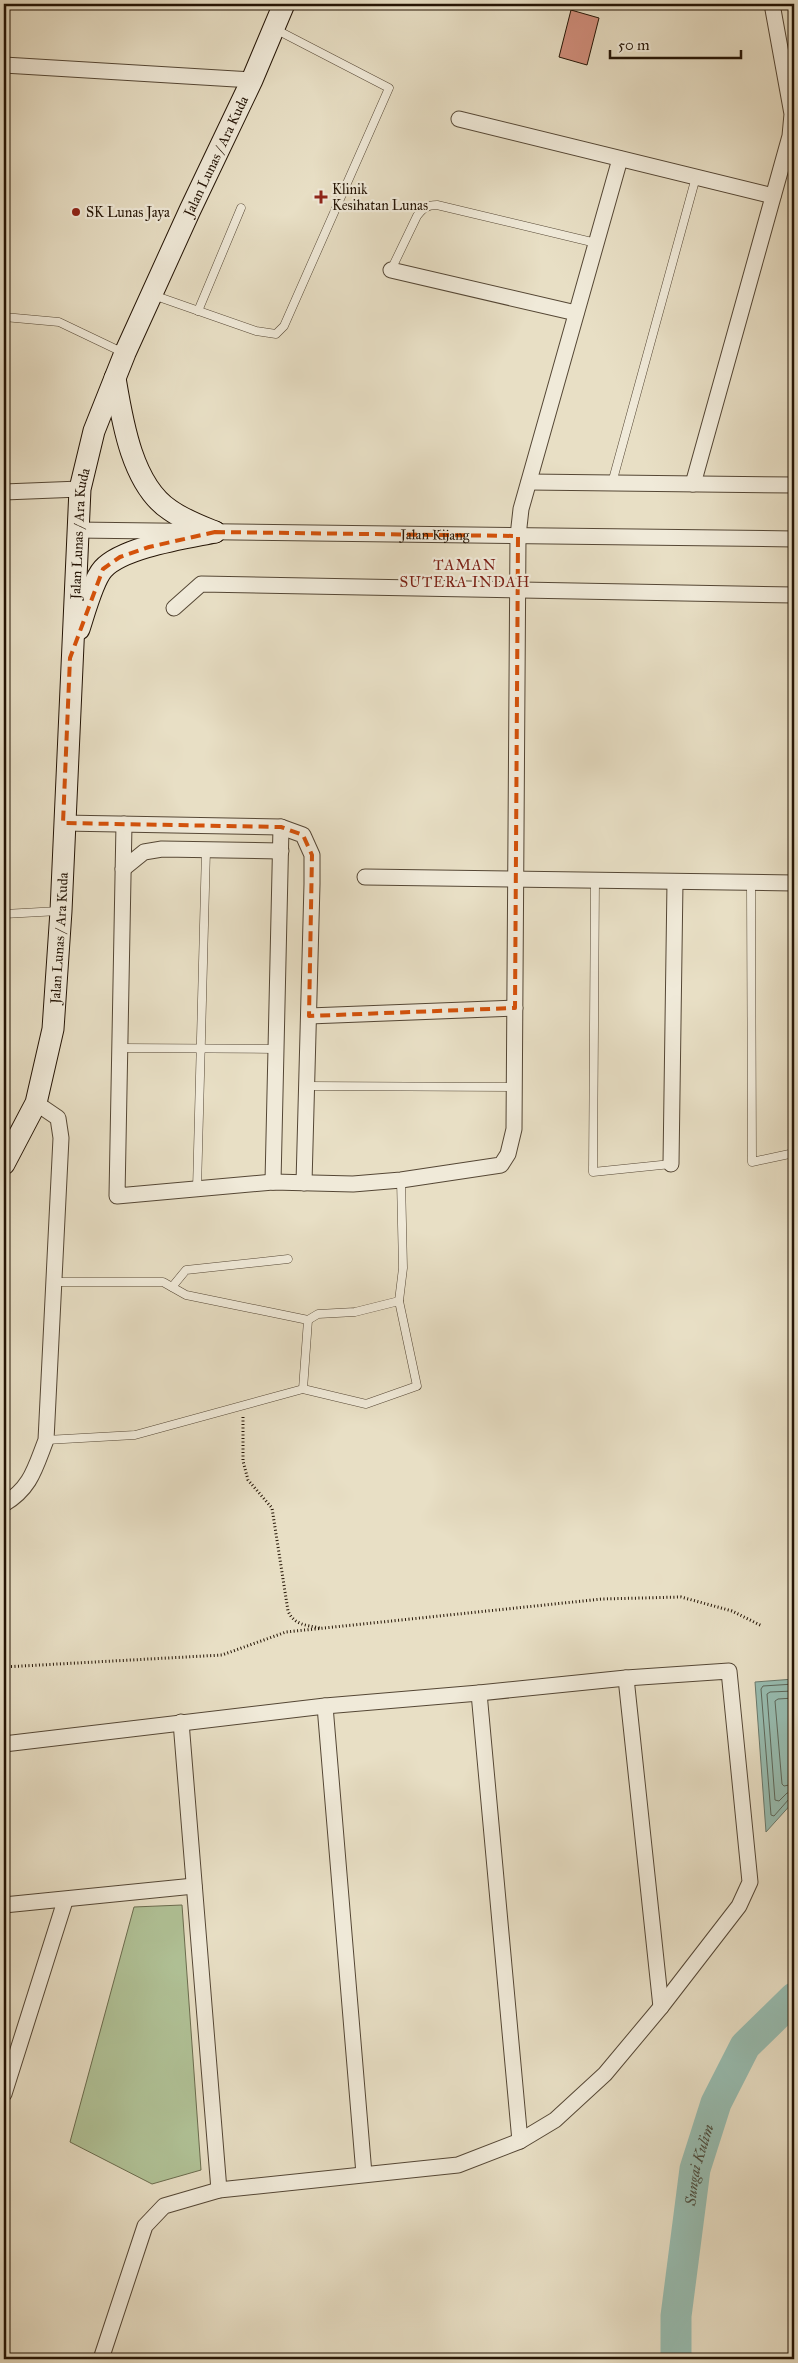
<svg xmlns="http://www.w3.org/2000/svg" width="798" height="2363" font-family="'IM FELL Great Primer',serif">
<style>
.green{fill:#b1c398;stroke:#6a6c4e}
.water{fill:#98bdb1;stroke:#6a796c}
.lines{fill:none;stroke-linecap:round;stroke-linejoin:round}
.shore{stroke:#5e685b;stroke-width:1}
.river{stroke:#98bdb1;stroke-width:31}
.building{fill:#d18e7c;stroke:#241405}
.service-casing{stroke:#554735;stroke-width:9}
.minor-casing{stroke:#554735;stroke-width:17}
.secondary-casing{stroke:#241405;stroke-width:23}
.path{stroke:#241405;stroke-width:3;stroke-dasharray:1 2.5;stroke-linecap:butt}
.service{stroke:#f0ead9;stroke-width:8}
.minor{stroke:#f0ead9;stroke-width:15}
.secondary{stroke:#f0ead9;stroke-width:21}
.marked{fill:none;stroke:#d4520b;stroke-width:4;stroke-dasharray:10 6;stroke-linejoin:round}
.poi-dot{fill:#8f2418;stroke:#f0ead9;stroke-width:2}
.labels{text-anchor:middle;stroke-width:4.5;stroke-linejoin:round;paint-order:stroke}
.street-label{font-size:14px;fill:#241405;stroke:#f0ead9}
.poi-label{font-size:14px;fill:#241405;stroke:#f0ead9;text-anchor:start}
.neighbourhood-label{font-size:15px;letter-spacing:1px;fill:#7a1f14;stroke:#f0ead9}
.water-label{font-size:15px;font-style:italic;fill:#4d4f41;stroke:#f0ead9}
</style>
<rect width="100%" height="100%" fill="#e8dfc5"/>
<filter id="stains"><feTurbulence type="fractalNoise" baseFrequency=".004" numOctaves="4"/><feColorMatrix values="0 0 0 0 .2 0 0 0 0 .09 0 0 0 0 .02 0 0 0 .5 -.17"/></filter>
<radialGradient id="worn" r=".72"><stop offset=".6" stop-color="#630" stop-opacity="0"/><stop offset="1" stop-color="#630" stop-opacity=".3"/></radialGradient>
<!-- green -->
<polygon class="green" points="182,1905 201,2170 152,2184 70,2142 134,1907"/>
<!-- water -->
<polygon class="water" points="794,1679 794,1801 766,1832 755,1682"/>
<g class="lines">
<!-- shore -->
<g class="shore">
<polyline points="794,1684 763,1686 761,1689 771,1815 774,1816 789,1799 794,1798"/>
<polyline points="794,1691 770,1692 767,1694 775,1800 779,1801 787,1793 794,1792"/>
<polyline points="794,1698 778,1699 775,1701 782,1784 784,1786 794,1784"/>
</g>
<!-- river -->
<path class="river" id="s1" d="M 676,2359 L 676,2316 L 695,2169 L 716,2103 L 745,2046 L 794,1998"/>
</g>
<!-- building -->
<polygon class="building" points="571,10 599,18 587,65 559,57"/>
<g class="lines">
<!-- service casing -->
<g class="service-casing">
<g id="service">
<path d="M 391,270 L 417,216 C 423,208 427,205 437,205 L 596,243"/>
<polyline points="153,295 256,331 276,334 284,326 389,88 275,29"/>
<polyline points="198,311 241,208"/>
<polyline points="4,317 59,322 124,353"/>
<polyline points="612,483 696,177"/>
<polyline points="595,880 593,1172 671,1164"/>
<polyline points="751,883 752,1162 794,1153"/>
<polyline points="4,914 59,911"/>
<polyline points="120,1048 276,1049"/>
<polyline points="306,1086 514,1087"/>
<polyline points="197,1189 206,850"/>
<polyline points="54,1282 163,1282 186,1295 308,1320 318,1314 355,1312 399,1301"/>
<polyline points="172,1287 186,1270 288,1259"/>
<polyline points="303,1389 308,1320"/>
<polyline points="46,1440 135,1435 303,1389 366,1404 417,1386 399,1301 403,1268 401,1180"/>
</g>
</g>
<!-- minor casing -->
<g class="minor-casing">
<g id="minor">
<polyline points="4,65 252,80"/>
<polyline points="459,119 773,196"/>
<polyline points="391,270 576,313"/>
<polyline points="529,482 794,485"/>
<polyline points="693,484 790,136 792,114 772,4"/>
<polyline points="4,492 80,489"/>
<path id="s2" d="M 76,530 L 794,539"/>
<polyline points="174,608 201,584 794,595"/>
<polyline points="63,823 281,827 303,835 312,855 312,884 304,1183"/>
<polyline points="124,824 117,1196 273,1182 353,1184 401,1180 501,1165 508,1154 514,1129 518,536 521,509 620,159"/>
<polyline points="123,869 144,852 162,849 281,851"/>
<polyline points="365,877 794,883"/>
<polyline points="309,1016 515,1008"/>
<polyline points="671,1164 675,882"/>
<polyline points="273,1182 281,827"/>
<path d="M 4,1504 C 31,1488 35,1468 46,1440 L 61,1138 L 58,1118 L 36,1103"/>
<polyline points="626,1678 661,2007"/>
<polyline points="479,1693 520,2141"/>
<polyline points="325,1706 364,2174"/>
<polyline points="181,1722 219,2190"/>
<polyline points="4,1744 325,1706 479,1693 626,1678 729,1671 750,1882 739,1906 661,2007 605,2074 555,2120 520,2141 458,2165 219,2190 164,2206 145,2226 101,2359"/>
<polyline points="4,1905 194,1886"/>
<polyline points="4,2094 65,1901"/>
</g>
</g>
<!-- secondary casing -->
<g class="secondary-casing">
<g id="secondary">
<path d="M 115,378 C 122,420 132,485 170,510 C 184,520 200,526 215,532"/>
<path d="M 79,629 C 84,614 93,580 103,569 C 123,547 186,538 215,532"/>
<path id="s3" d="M 4,1164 L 36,1103 L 53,1029 L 61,911 L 80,489 L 94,431 L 125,353 L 190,210 L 252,80 L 284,4"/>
</g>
</g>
<!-- path -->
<g class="path">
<path d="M 243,1417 L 243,1461 L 248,1480 L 272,1508 L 288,1611 C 294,1625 306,1625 320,1628"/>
<polyline points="4,1667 222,1655 286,1632 602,1599 681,1597 732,1611 762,1626"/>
</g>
<!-- service -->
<use href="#service" class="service"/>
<!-- minor -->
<use href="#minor" class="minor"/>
<!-- secondary -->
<use href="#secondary" class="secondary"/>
</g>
<!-- marked area -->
<path class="marked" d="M 215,532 L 518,536 L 515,1008 L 309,1016 L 312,855 L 303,835 L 281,827 L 63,823 L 70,658 L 103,569 L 120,557 L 149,547 Z"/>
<!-- markers -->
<g class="poi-dot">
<path d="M318.5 189.5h5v5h5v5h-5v5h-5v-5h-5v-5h5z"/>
<circle cx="76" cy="212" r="5"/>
</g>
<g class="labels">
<!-- street labels -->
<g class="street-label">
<text dy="5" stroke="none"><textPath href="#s3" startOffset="1046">Jalan Lunas / Ara Kuda</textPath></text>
<text dy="5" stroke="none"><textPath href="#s3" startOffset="641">Jalan Lunas / Ara Kuda</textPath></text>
<text dy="5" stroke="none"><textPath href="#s2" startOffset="359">Jalan Kijang</textPath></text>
<text dy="5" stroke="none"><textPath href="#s3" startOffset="236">Jalan Lunas / Ara Kuda</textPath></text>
</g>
<!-- poi labels -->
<g class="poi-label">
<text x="332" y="194">Klinik<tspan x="332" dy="16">Kesihatan Lunas</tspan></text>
<text x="86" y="217">SK Lunas Jaya</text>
</g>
<!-- neighbourhood labels -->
<g class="neighbourhood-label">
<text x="465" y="570">TAMAN<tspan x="465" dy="17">SUTERA INDAH</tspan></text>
</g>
<!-- water labels -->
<g class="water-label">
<text dy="5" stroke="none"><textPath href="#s1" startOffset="196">Sungai Kulim</textPath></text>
</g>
</g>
<!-- margin -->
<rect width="798" height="2363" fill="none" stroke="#e8dfc5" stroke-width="20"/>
<rect x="5" y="5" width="788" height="2353" fill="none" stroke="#241405" stroke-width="2.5"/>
<rect x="10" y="10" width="778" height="2343" fill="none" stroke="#241405"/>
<!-- scale -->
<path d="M610 50v8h131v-8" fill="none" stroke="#241405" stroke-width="2.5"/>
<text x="618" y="50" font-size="15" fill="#241405" stroke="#f0ead9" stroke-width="4" paint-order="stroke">50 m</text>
<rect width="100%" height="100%" filter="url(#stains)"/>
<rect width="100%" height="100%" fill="url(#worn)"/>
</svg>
